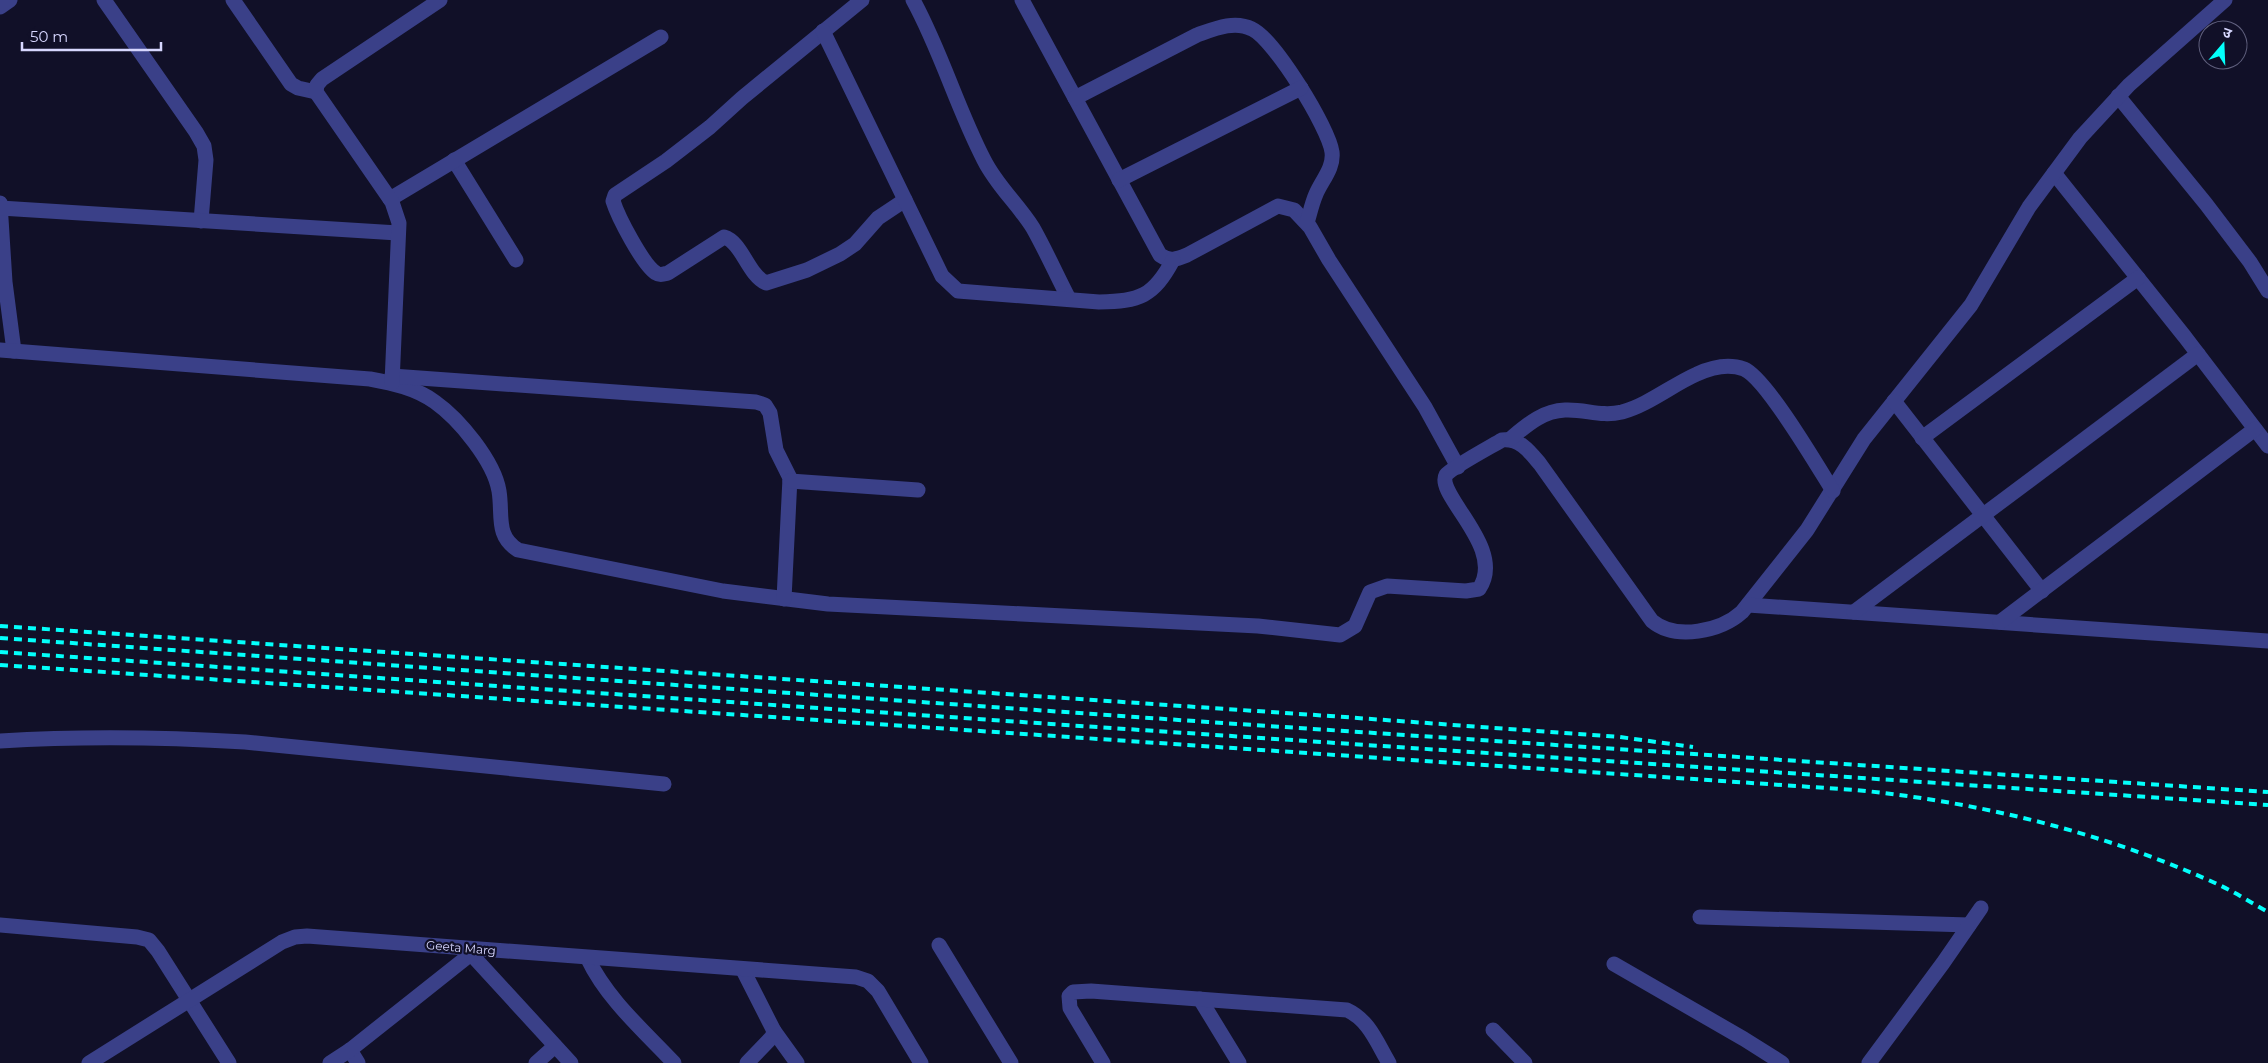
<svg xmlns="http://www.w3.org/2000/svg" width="2268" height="1063" font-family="Montserrat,'Noto Sans Devanagari',sans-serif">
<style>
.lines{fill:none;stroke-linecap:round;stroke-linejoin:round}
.street{stroke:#3a4088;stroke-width:15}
.rail{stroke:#03fffb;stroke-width:4;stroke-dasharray:8 6;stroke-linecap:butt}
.labels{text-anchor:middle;stroke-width:4.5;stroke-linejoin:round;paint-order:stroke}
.street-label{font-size:12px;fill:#d7d7ff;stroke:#111028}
</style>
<rect width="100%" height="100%" fill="#111028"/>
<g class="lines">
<!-- street -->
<g class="street">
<polyline points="104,0 196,132 204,146 206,160 201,221"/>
<polyline points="233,0 291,84 298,88 316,92"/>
<path d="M 862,0 L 742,98 L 710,127 L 666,161 L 615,195 L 613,201 C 618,217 643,265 656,273 C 660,276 664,274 668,273 L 724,237 C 742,242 748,275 766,283 L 807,270 L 840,254 L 855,244 L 878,218 L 905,200"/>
<path d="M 913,0 C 941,51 957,108 984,160 C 997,186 1018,204 1033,228 C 1046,251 1057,276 1069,299"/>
<path d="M 1022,0 L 1160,255 C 1170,262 1177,259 1187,255 L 1278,206 L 1294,210 L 1310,227 L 1329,260 L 1425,407 L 1458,467"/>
<polyline points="0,7 10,0"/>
<path d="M 823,31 L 942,276 L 958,291 L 1099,302 C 1140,301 1153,297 1173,260"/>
<polyline points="2118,96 2206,204 2250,262 2268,291"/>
<path d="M 1075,98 L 1197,35 C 1214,29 1234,20 1252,29 C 1274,39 1329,128 1332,152 C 1334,168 1322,180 1316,194 C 1312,203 1310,213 1307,223"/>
<polyline points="454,160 516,260"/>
<polyline points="2054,173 2185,337 2268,446"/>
<polyline points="1119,180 1301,88"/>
<polyline points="390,199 661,37"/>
<polyline points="0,203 5,282 14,351"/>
<polyline points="0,208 398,233"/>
<path d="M 0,350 L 370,379 C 392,383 416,388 435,402 C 459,419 494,461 499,491 C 503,515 495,536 518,550 L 723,591 L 828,604 L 1258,626 L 1340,635 L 1355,626 L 1370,592 L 1387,586 L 1466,591 L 1479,589 C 1507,548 1435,495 1446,475 C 1451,468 1492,446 1502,440 C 1520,438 1530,452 1540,464 L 1652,621 C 1676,641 1721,631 1742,612 L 1807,530 L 1864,439 L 1971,305 L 2029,207 L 2080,138 L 2129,85 L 2225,0"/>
<polyline points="392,376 756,402 765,405 770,413 776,450 790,478 784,599"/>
<polyline points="392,383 399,223 392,202 316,92 317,85 322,79 440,0"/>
<polyline points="1894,401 2042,591"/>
<polyline points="1922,438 2138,278"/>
<path d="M 1510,439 C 1527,425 1542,411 1565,410 C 1586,409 1600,417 1622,412 C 1648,405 1672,385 1697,374 C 1712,367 1728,363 1744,369 C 1766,378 1818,467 1833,491"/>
<polyline points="790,481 918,490"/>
<polyline points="1748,605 2268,641"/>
<polyline points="1854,612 2198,354"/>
<polyline points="2000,622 2255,429"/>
<path d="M 0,741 C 82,736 163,737 245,742 L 664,784"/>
<polyline points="1700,917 1969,925"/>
<polyline points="0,925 137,937 149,940 158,951 229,1063"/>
<polyline points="939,945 1011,1063"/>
<polyline points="471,954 571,1063"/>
<path d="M 588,959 C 607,999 644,1031 674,1063"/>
<polyline points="1614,964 1744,1039 1782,1063"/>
<polyline points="743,970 774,1031 772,1037 747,1063"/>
<polyline points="1200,999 1239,1063"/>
<polyline points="1493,1030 1525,1063"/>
<polyline points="774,1031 797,1063"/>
<polyline points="350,1050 358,1063"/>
<polyline points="89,1063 282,942 295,937 307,936 856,977 868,981 878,991 921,1063"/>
<polyline points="330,1063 350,1050 476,950"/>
<polyline points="536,1063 555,1046"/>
<path d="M 1103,1063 L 1070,1008 L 1069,996 L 1073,992 L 1091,991 L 1347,1010 C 1369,1020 1377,1043 1389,1063"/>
<polyline points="1869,1063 1943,963 1981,908"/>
</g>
<!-- rail -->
<g class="rail">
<polyline points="0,626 1330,716 1620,737 1693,747"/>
<polyline points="0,638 1208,722 2268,792"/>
<polyline points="0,652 1051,724 2268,805"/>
<path d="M 0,665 L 1856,790 C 1979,802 2102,832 2215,883 C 2233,891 2250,902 2268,912"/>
</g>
</g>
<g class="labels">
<!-- street labels -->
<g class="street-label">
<text transform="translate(461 948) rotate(5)" y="4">Geeta Marg</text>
</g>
</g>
<!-- north arrow -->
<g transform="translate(2223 45) rotate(19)"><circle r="24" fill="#111028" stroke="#60607e"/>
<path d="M0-4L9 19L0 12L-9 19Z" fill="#03fffb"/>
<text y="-8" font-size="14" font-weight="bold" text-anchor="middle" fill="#d7d7ff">उ</text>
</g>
<!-- scale -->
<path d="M22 42v8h139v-8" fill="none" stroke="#d7d7ff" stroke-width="2.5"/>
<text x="30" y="42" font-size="15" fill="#d7d7ff" stroke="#111028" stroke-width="4" paint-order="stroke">50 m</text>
</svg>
